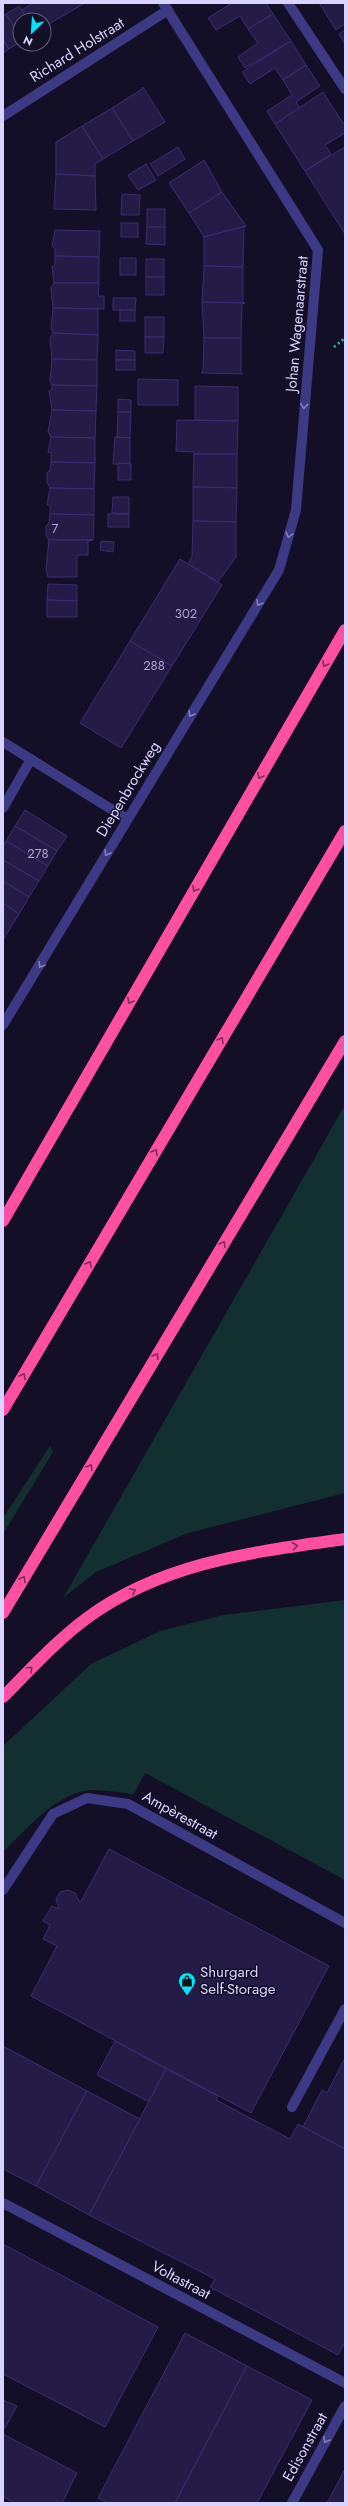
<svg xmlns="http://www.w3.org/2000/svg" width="348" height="2506" font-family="Jost,sans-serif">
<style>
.green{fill:#12302f}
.building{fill:#241b47;stroke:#3b2d73}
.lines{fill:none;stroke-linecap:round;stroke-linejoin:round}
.path{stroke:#2fb8b0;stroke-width:2.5;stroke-dasharray:2 3;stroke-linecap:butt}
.minor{stroke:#3d3a85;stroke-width:10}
.highway{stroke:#ff4fa3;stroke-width:12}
.oneway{stroke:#837fbc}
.oneway2{stroke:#7d2c5e}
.labels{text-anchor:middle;stroke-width:3;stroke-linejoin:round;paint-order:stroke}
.number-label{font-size:13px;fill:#aca6d1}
.street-label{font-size:15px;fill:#d9d4ff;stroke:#130f26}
.poi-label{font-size:15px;fill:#d9d4ff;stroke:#130f26;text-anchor:start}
</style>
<rect width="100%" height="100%" fill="#130f26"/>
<!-- green -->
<g class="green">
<polygon points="345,1105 345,1493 188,1533 96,1572 63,1598"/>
<polygon points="50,1446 53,1452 3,1534 3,1518"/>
<path d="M 345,1600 L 345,1880 L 145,1773 L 134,1794 C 119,1793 98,1788 84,1791 C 52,1798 26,1830 3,1852 L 3,1746 L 91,1664 L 160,1631 L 223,1615 Z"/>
</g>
<!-- building -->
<g class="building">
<polygon points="33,3 85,3 44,27 44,20 28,20 22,10"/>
<polygon points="232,3 266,3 273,14 248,29 240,16 216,30 208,18"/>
<polygon points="319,3 345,3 345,24 336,30"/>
<polygon points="19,6 28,20 20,20 20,36 6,14"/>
<polygon points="6,14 20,36 20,42 9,49 3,39 3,16"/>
<polygon points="273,14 291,41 245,68 238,57 258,43 248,29"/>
<polygon points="345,30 345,44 339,34"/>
<polygon points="3,39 9,49 3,53"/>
<polygon points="291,41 306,65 283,80 275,68 250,84 242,72"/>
<polygon points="306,65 320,86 296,102 300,108 275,124 267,111 292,95 283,80"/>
<polygon points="143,87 165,122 133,141 112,108 142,89"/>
<polygon points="323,92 345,126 345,133 325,145 331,154 305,171 275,124"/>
<polygon points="112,108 133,141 103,159 82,126"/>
<polygon points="82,126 103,159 95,164 95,176 56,174 56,142"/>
<polygon points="178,147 185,159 158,176 150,164"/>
<polygon points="345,147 345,234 305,171"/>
<polygon points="204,160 222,192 189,213 169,183"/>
<polygon points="146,164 156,180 138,190 128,175"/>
<polygon points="56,174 95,176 96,210 54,209"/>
<polygon points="222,192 246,226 204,237 189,213"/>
<polygon points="122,194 140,195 139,215 121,215"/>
<rect x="147" y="209" width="18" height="18"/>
<rect x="121" y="223" width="17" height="14"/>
<polygon points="246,226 244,227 243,267 204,266 204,237"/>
<polygon points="147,227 165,227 165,245 146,244"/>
<polygon points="55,230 100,231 99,257 55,256 55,249 52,246"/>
<polygon points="55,256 99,257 99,283 54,283 52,267 55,264"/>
<rect x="120" y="258" width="16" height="17"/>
<rect x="146" y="259" width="18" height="18"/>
<polygon points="204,266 243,267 243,302 245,303 202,302"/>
<rect x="146" y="277" width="18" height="18"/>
<polygon points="54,283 99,283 98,296 104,296 104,309 53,308 51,288"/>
<polygon points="113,298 136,298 135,310 113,310"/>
<polygon points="202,302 245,303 242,304 241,338 204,338"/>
<polygon points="53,308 98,309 98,335 53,333 51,329"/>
<rect x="120" y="310" width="15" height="11"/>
<rect x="145" y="317" width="19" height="20"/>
<polygon points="53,333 98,335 97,360 52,359 50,339"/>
<polygon points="145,337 164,337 163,353 145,353"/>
<polygon points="204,338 241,338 241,373 243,374 201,373 203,371"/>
<polygon points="116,350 135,351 135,360 116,360"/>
<polygon points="52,359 97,360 97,386 52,385 50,381"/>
<rect x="116" y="360" width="19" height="10"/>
<polygon points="138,379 178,380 178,405 138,405"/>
<polygon points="52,385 97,386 96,411 52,410 49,391 52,389"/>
<polygon points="195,386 238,387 238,421 195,420"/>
<polygon points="118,399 131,400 131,412 118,412"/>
<polygon points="52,410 96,411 95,438 51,437 48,432"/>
<polygon points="118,412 131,412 130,438 117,437"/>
<polygon points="177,420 238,421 237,454 194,454 194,452 176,451"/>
<polygon points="51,437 95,438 95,463 51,462 51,453 48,452"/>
<polygon points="115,437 130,438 130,464 113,464"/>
<polygon points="194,454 237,454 237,488 193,487"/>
<polygon points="51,462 95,463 94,489 50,488 47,482 47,473 50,470"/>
<polygon points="118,463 131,464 131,480 118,480"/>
<polygon points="193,487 237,488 236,522 193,521"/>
<polygon points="50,488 94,489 94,515 50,514 50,506 47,504"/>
<polygon points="113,497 129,497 129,514 112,513"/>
<polygon points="50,514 94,515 93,540 49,540 46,535 46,526 49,523"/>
<rect x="108" y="514" width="21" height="13"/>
<polygon points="193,521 236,522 236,557 218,582 188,564 192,556"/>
<polygon points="49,540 93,540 88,541 88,555 77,555 77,577 48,577 46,570"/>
<polygon points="101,541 114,542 113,552 100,550"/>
<polygon points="180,559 222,585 172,666 130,641"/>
<polygon points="48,584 77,585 77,601 47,600"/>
<polygon points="47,600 77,601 77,617 47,617"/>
<polygon points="130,641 172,666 121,748 80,723"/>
<polygon points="25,810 67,836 57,851 15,826"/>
<polygon points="15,826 57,851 48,866 6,841"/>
<polygon points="6,841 48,866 39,881 3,860 3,846"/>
<polygon points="3,860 39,881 29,897 3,881"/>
<polygon points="3,881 29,897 19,914 3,903"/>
<polygon points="3,903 19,914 3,940"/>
<polygon points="109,1849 329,1966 251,2113 31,1996 57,1946 43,1939 50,1925 43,1921 52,1906 59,1909 56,1899 60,1892 68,1890 75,1893 80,1903"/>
<polygon points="115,2041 166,2069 149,2102 97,2075"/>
<polygon points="3,2046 87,2091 36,2186 3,2169"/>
<polygon points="345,2058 345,2149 303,2127 322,2090 327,2093"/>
<polygon points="166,2069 218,2096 216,2100 290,2139 298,2124 345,2149 345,2342 338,2355 210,2287 215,2279 89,2215"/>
<polygon points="87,2091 140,2119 89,2215 36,2186"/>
<polygon points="3,2244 158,2327 105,2427 3,2374"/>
<polygon points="185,2333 247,2366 175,2503 108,2503 98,2498"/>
<polygon points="247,2366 312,2400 295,2432 257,2503 175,2503"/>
<polygon points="3,2400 17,2406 5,2428 3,2427"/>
<polygon points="3,2434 77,2473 62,2503 15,2503 3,2497"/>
<polygon points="345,2469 345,2503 327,2503"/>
</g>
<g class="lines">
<!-- path -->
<polyline class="path" points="334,347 345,338"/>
<!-- minor -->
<g class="minor">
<polyline points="288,3 345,89"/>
<polyline points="3,116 168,10"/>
<polyline points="3,742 127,819"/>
<polyline points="3,808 31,759"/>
<polyline points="3,1025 279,570 296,510 318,250 163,3"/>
<polyline points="3,1890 53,1814 87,1798 128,1804 345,1923"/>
<polyline points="292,2107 345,2009"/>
<polyline points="3,2203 345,2383"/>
<polyline points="292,2503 345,2406"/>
</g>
<!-- highway -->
<g class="highway">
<polyline points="3,1221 345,630"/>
<polyline points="3,1410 345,831"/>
<polyline points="3,1613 345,1041"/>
<path d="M 3,1697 C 30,1670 56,1641 87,1618 C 163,1562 254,1552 345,1539"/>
</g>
</g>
<!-- one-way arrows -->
<defs><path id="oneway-chevron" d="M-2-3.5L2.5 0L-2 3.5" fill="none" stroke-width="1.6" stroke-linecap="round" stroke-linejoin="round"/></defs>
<g class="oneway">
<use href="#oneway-chevron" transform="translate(304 406) rotate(96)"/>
<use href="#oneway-chevron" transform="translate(289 535) rotate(105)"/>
<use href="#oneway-chevron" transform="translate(259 603) rotate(121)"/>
<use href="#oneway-chevron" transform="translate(191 714) rotate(121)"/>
<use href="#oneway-chevron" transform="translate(107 853) rotate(120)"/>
<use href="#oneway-chevron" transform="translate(41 965) rotate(122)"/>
<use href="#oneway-chevron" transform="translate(326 2440) rotate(119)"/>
</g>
<g class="oneway2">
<use href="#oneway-chevron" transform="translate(325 664) rotate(120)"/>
<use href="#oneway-chevron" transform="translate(260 776) rotate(120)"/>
<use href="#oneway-chevron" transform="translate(195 889) rotate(120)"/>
<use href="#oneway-chevron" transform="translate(130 1001) rotate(120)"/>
<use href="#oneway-chevron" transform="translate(221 1040) rotate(-59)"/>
<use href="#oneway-chevron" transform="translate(155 1152) rotate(-59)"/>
<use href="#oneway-chevron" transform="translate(223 1244) rotate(-59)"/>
<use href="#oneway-chevron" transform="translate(89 1264) rotate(-59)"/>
<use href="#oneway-chevron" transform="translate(156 1356) rotate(-59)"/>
<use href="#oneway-chevron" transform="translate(23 1376) rotate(-59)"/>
<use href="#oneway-chevron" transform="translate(90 1467) rotate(-59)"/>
<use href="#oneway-chevron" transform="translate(295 1546) rotate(-8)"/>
<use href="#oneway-chevron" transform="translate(23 1579) rotate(-59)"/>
<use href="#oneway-chevron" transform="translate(133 1591) rotate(-27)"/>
<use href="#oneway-chevron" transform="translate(30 1669) rotate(-46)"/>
</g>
<!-- icons -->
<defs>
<g id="shop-pin" transform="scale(0.9)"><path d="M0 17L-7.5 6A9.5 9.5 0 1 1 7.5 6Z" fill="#00e5ff" stroke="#130f26"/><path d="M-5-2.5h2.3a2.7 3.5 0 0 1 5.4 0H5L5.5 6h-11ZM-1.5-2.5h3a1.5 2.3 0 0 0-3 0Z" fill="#111"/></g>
</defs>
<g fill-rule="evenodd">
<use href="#shop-pin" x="187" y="1981"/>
</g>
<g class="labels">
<!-- number labels -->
<g class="number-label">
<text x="55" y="533">7</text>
<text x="186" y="618">302</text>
<text x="154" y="670">288</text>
<text x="38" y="858">278</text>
</g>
<!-- street labels -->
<g class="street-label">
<text transform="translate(77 50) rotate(-32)" y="5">Richard Holstraat</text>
<text transform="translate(297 324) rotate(-85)" y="5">Johan Wagenaarstraat</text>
<text transform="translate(128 789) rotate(-59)" y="5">Diepenbrockweg</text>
<text transform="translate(180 1815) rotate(29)" y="5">Ampèrestraat</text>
<text transform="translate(181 2280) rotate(28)" y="5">Voltastraat</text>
<text transform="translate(305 2447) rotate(-61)" y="5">Edisonstraat</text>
</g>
<!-- poi labels -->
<g class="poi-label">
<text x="200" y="1977">Shurgard<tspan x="200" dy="17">Self-Storage</tspan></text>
</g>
</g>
<!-- border -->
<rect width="348" height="2506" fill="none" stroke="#d9d4ff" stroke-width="8"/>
<!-- north arrow -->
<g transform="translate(32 32) rotate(205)"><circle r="19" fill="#130f26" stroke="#625e7d"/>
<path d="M0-3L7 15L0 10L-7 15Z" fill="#00e5ff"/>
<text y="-6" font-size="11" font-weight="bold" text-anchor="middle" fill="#d9d4ff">N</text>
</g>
</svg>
